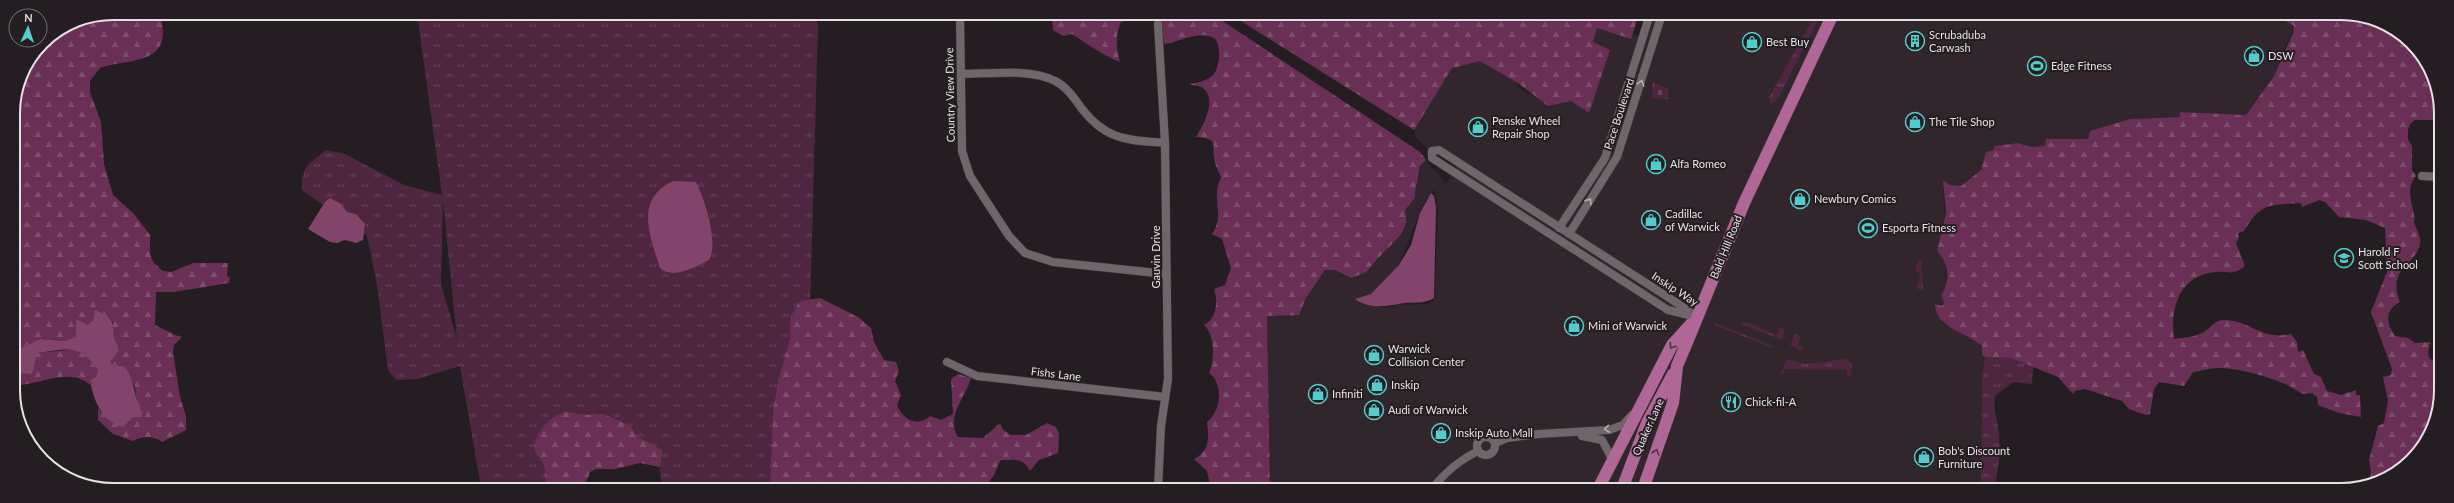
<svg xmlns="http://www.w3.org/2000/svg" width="2454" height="503" viewBox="0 0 2454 503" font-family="Lato,sans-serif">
  <defs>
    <pattern id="grass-tufts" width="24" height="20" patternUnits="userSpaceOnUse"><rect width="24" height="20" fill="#4e263f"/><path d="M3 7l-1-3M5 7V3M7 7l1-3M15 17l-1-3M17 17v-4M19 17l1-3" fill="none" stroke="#67455b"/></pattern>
    <pattern id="forest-firs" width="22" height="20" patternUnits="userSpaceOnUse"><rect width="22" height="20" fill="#6a2f54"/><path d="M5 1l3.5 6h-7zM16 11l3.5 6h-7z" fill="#7f4d6c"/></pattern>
    <pattern id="cemetery-stones" width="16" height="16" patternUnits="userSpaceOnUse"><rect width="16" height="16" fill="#4e263f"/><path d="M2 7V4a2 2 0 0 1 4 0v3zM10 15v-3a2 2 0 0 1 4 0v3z" fill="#67455b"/></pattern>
  </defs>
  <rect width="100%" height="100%" fill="#241e22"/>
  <path fill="#31262c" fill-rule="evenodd" d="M1650,14l625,1 19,11 -20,50 -28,39 -66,-3v5l-50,2 -39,12 -3,8h-42l-1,7 -15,1 -12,-4 -23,3 -2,4 -7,2 -5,18 -20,16 -11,-1 -7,-5 4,106 -6,9 3,7 -2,4v17l31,14 9,9v9l3,2 -3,21 -1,112 -711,-1 -3,-173 32,-1 7,-17 19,-28h10l16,8 16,-6 6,-11 19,-16 13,-35 10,-12 -1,-12 6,-11 -1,-8 7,-7 20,23 11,-18 -18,-12 -10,-2 -14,-15 -1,-8 44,-71 35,2 22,19 4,11 27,13 44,-55 -4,-26 56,16zM1435,189l3,19 -3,91 -7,5 -31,1 -8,3 -28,-5 25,-21 13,-18 23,-57z"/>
  <path fill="url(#grass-tufts)" fill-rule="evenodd" d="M417,13l397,1 4,10 -13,465h-143l-4,-37 -78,1 -27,35h-72l-21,-122 -43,13 -21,1 -8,-10 -11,-85 -10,-49 -3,-3 1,-9 -9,-10 -9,-2 -6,-8 -18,1 -21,-15c-1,-25 8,-26 24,-40l19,4 59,31 38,10zM443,200v1l14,138 -16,-55z
    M1816,14h5l-42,83 -8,7 -2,-7z
    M1921,260l2,29 -2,1 -5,-2 5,-15 -6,-2 3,-10z
    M1743,321l34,14 3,-8 5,2 -2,9 -3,1 -38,-14z
    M1715,323l58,23v2l-59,-23z
    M1795,334l6,1 -3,10 6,2 -2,4 -12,-6z
    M1985,357l26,1 22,9 -1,17 -19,-2 -18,14c-2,16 1,17 3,31 3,18 1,35 -2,54 10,4 17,2 25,9h-40l1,-112z
    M1787,359l19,5 40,-5 6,4 -1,12 -4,2v-7l-62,-1 -3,7 -1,-3z"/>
  <path fill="url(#forest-firs)" d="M113,13h48c1,8 3,20 1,28 -8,24 -42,19 -62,27l-10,13v11l11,30 3,42 9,31 21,19 16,21v19l4,9 9,8 8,1 22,-9h35l-1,13 3,2 -1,5 -55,9h-18l-1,33 20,10 7,2 -8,8 -1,7 7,45 6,19v14l-24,12c-10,-7 -18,-6 -29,-1l-20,-7 -15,-14v-12l3,4 36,-8 -2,-17 -11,-21 -10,-1 -4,-3 8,-12 -5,-11v-17l-18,-11 -2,9 -5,5 -12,-5v17l-13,4 -23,-2 -19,9h-6l-2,-242 8,-32 21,-32 33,-22z
    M1052,14h79l-1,6 -9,2c-6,13 -5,26 -1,40 -18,-7 -31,-17 -48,-28l-9,2 -10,-6z
    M1161,14h51l208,138 6,8 -7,7c1,12 -5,18 -4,31l-10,12c0,4 2,9 1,13 -4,17 -30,33 -39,49l-16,6 -16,-8h-10l-19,28 -7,17 -32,1 3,173h-59l-4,-18 -13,-12c16,-9 15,-20 13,-37 14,-10 17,-39 2,-49 6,-12 6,-39 -5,-48 13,-6 14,-24 10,-36l11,-4 6,-17 -9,-29 -10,-5c14,-21 -2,-33 9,-57 -2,-4 -5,-10 -6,-15 -5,-17 7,-23 -19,-25 7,-11 21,-37 8,-48 -4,-4 -10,-3 -15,-5 9,-1 16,-3 23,-8 8,-6 11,-35 0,-39 -16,-6 -32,5 -48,7z
    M1230,14h409l-8,25 -34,-11 -4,14 17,8 -21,63 -18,-12 -23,5 -30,-23 -38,-22 -28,7 -38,62z
    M2275,15h86l51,27 27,51v31l-7,-4h-17l-5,4 -2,6v9l4,7v24l4,6c-10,11 -5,25 -2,38 1,3 0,6 0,9 2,5 5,10 6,15 3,26 -35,26 -20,64 -16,9 -14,20 -5,34l13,2 7,5 15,-1 -2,12 2,5 9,4c0,15 3,32 0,46 -6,35 -36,68 -70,76l2,-13 -2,-12 9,-34 6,-3 4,-22 -5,-24 8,-2 1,-6 -21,-57 16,-40 -2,-44 -19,-8 -27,-3 -14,-15 -6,-2 -17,7 -1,-4c-31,2 -40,-1 -57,28l-6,2 1,5 -3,5 9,23c-13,10 -16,5 -29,6 -37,3 -46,36 -42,67 8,-1 20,-2 28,-6 7,-3 12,-12 20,-13 29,-1 37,21 69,14l6,8 1,10 5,-2 11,24 7,3 6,14 14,4 15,-5v5h4l1,22 -22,-4 -21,-8 -1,-8 -5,-4 -10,1c-16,-14 -62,-26 -84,-26 -8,0 -17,3 -25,4l-9,14 -25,-4 -5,7 -4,25 -4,1 -17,-6 -7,-8 -37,-12 -10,2 -2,3 -15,-17 -47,-19 -26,-1 -3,-2v-9c-15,-14 -47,-18 -47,-42l7,2 2,-3 -3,-8c10,-14 8,-31 -4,-44l9,-38 -3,-33 7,5 11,1 20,-16 5,-18 7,-2 2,-4 23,-3 12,4 15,-1 1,-7h42l2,-8 40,-12 50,-2v-5l66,3 28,-39 19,-43 1,-7z
    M820,298l38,19 13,11 3,14 10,18 12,2 3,9 -4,10 6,14 -4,10c5,14 21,23 33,11l11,4 12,-6 -2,-35 7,-5 13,4c-5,19 -26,38 -13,59l25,1 17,-15 3,7 8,5h15l21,-12 9,4 3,6 -1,20 -19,7 -9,11c-7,-14 -16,-11 -29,-11 -4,5 -4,10 -7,15 -4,6 -6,6 -7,14h-217l3,-76 5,-32 12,-42v-21l10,-17z
    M76,349l13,8 9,13 -2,7 -6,3v5c-21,-19 -52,1 -75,0v-8l7,-4 15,-20z
    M566,412l23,3 14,-1 17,7 10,5 7,10 25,14 -2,17 -20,-4 -25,6h-19l-6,3 -4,10v6h-40c-1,-6 0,-19 -3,-25 -2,-5 -7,-7 -8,-13 -3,-16 17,-36 31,-38z"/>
  <path fill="url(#cemetery-stones)" d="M1653,82l16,7 -1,10 -16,-1z"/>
  <path fill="#82446a" d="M673,181l23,1c9,18 23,61 13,78 -13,7 -37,20 -49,8 -10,-31 -26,-69 13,-87z
    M1431,193l3,3 2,11 -2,91c-11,6 -18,4 -30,5 -18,3 -33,7 -49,-4l16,-5 28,-29 12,-20 9,-32z
    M330,198l11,6 6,8 9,2 9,10 -2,16 -7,3 -11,-3 -8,3 -7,-1 -22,-13 17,-27z
    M95,310c29,12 11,18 24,40l-9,12 4,3 10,1c12,14 9,33 19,47l-2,4h-8l-10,10c-22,-5 -30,-29 -33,-47l6,-3 2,-7c-20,-28 -31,-20 -61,-17l-5,21 -10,-1 -7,4v-29h6l19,-9 23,2 13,-4v-18l12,6 5,-5z"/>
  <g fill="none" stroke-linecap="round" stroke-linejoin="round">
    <defs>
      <path id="street" d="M960,14l2,137 8,25 39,60 16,17 28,9 113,12
        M961,74c28,0 69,-6 94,7 11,5 20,18 27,28 25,32 46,31 83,34
        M1439,150l235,151 23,16 -29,-7 -236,-152v-7z
        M2422,176l17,1
        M1559,228l46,-70 45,-144
        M1569,234l48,-77 45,-143
        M947,362l30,14 188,21
        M1582,436l20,4 10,19
        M1477 446a9 9 0 1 1 18 0a9 9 0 1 1-18 0Z
        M1495,443l12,-5 31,-4 71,-4 14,-5 9,-10
        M1158,489l3,-63 7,-47 -3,-236 -7,-119
        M1432,489c13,-17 26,-28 46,-38"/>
      <path id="primary" d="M1598,489l74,-144 19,-21
        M1622,489l25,-66 26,-49
        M1643,489l30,-86 4,-37 11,-26 56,-137 89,-189"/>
    </defs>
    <use href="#street" stroke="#3d383b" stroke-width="9"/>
    <use href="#primary" stroke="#3d383b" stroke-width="13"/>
    <use href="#street" stroke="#6e666a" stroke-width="8"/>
    <use href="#primary" stroke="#b16795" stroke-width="12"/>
  </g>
  <defs><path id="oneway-chevron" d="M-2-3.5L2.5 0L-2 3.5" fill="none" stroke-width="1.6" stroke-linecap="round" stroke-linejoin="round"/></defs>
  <g stroke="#b5b0b3">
    <use href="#oneway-chevron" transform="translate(1641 83) rotate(-73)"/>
    <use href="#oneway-chevron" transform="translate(1589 201) rotate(-58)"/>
    <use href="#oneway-chevron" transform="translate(1607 429) rotate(171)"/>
  </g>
  <g stroke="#4e3444">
    <use href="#oneway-chevron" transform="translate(1672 346) rotate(124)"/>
    <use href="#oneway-chevron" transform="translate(1656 452) rotate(-71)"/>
  </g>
  <defs>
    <symbol id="building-ring" viewBox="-11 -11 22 22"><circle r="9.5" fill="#241e22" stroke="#53cdcb" stroke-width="1.5"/><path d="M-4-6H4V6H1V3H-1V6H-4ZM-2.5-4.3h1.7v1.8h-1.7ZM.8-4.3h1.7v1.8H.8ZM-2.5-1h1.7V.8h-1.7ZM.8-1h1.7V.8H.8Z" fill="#53cdcb"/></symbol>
    <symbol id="shop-ring" viewBox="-11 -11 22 22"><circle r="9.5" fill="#241e22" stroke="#53cdcb" stroke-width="1.5"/><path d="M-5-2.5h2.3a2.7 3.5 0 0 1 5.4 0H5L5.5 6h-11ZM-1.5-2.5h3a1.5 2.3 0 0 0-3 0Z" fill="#53cdcb"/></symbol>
    <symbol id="stadium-ring" viewBox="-11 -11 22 22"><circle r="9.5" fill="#241e22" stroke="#53cdcb" stroke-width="1.5"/><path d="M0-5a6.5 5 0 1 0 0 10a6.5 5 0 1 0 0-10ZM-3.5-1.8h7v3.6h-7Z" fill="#53cdcb"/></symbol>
    <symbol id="school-ring" viewBox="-11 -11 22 22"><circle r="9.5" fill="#241e22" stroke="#53cdcb" stroke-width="1.5"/><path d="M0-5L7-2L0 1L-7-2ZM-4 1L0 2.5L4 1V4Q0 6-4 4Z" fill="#53cdcb"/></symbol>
    <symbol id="restaurant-ring" viewBox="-11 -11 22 22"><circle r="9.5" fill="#241e22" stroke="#53cdcb" stroke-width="1.5"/><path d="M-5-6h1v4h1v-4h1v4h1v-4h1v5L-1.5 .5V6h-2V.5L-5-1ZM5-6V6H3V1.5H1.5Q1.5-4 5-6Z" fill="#53cdcb"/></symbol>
  </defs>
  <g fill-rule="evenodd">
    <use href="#building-ring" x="1904" y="30" width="22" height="22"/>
    <use href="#shop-ring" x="1741" y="31" width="22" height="22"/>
    <use href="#shop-ring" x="2243" y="45" width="22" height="22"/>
    <use href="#stadium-ring" x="2026" y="55" width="22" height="22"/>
    <use href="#shop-ring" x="1904" y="111" width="22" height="22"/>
    <use href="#shop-ring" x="1467" y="116" width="22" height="22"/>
    <use href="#shop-ring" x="1645" y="153" width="22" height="22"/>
    <use href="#shop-ring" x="1789" y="188" width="22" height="22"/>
    <use href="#shop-ring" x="1640" y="209" width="22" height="22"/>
    <use href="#stadium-ring" x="1857" y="217" width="22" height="22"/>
    <use href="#school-ring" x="2333" y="247" width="22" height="22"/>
    <use href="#shop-ring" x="1563" y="315" width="22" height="22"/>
    <use href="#shop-ring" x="1363" y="344" width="22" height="22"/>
    <use href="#shop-ring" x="1366" y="374" width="22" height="22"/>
    <use href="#shop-ring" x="1307" y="383" width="22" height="22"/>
    <use href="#restaurant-ring" x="1720" y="391" width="22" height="22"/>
    <use href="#shop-ring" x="1363" y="399" width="22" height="22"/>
    <use href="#shop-ring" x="1430" y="422" width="22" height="22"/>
    <use href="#shop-ring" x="1913" y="446" width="22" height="22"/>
  </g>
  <g text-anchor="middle" stroke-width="4" stroke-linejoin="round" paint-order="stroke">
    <g font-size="11" fill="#e5e1e3" stroke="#241e22" text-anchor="start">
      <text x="1929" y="39">Scrubaduba<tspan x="1929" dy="13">Carwash</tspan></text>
      <text x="1766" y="46">Best Buy</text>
      <text x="2268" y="60">DSW</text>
      <text x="2051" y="70">Edge Fitness</text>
      <text x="1492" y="125">Penske Wheel<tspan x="1492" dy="13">Repair Shop</tspan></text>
      <text x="1929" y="126">The Tile Shop</text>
      <text x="1670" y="168">Alfa Romeo</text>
      <text x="1814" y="203">Newbury Comics</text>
      <text x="1665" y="218">Cadillac<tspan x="1665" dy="13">of Warwick</tspan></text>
      <text x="1882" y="232">Esporta Fitness</text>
      <text x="2358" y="256">Harold F<tspan x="2358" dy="13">Scott School</tspan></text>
      <text x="1588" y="330">Mini of Warwick</text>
      <text x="1388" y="353">Warwick<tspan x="1388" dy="13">Collision Center</tspan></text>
      <text x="1391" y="389">Inskip</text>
      <text x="1332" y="398">Infiniti</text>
      <text x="1745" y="406">Chick-fil-A</text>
      <text x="1388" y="414">Audi of Warwick</text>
      <text x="1455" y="437">Inskip Auto Mall</text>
      <text x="1938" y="455">Bob's Discount<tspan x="1938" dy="13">Furniture</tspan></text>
    </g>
    <g font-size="11" fill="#e5e1e3" stroke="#241e22">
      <text transform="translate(950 95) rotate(-91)" y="4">Country View Drive</text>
      <text transform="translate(1619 114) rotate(-72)" y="4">Pace Boulevard</text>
      <text transform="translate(1726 247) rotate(-68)" y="4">Bald Hill Road</text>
      <text transform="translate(1156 257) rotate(-90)" y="4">Gauvin Drive</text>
      <text transform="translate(1675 289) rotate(33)" y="4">Inskip Way</text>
      <text transform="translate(1056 374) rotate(7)" y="4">Fishs Lane</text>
      <text transform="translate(1648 427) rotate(-66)" y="4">Quaker Lane</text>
    </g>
  </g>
  <path d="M0 0H2454V503H0ZM113 20H2341A93 93 0 0 1 2434 113V390A93 93 0 0 1 2341 483H113A93 93 0 0 1 20 390V113A93 93 0 0 1 113 20Z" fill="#241e22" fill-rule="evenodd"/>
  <path fill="none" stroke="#e5e1e3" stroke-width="2" d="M113 20H2341A93 93 0 0 1 2434 113V390A93 93 0 0 1 2341 483H113A93 93 0 0 1 20 390V113A93 93 0 0 1 113 20Z"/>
  <g transform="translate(28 28) rotate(3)"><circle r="19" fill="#241e22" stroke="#716c6f"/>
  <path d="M0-3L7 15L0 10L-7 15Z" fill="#53cdcb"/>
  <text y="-6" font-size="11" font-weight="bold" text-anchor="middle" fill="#e5e1e3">N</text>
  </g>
</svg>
